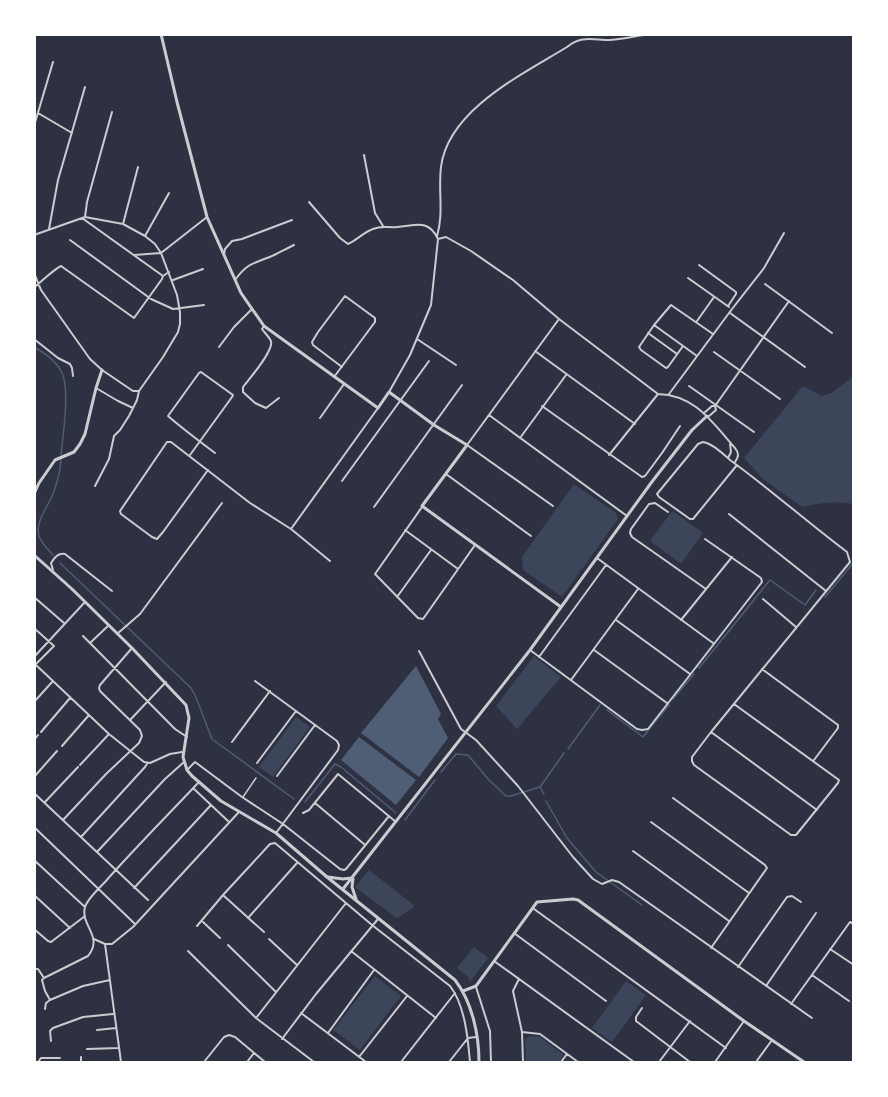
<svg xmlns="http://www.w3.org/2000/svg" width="888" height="1097" viewBox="0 0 888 1097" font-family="'DejaVu Sans',sans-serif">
  <rect width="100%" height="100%" fill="#2d3142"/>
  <path fill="#3c4559" d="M853,377v127c-19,-3 -32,-1 -51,3l-39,-28 -19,-21 59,-72 19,10 9,-3z
    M574,484l42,29 2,6 -56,78 -39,-27 -1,-13z
    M673,511l30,22 -22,31 -31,-23 19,-26z
    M534,656l27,21 -44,52 -21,-23z
    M296,717l14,10 -37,50 -14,-10z
    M369,870l46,36 -17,12 -3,-1 -40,-30z
    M474,947l14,11 -18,24 -2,-5 -11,-9z
    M375,976l26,20 -41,54 -27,-20z
    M626,981l20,14 -34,47 -20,-14z
    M529,1036l11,1 24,18 -5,7h-33l-1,-23z"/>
  <path fill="#4f5d75" d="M416,666l25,48 -3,5 10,19 -29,39 -58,-44z
    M359,737l57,43 -20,25 -55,-45z"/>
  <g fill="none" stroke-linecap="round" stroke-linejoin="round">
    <path stroke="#4f5d75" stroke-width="1.5" d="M34,347c11,6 23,15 28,26 8,17 1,62 -1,82
      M53,555c-5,-6 -12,-12 -14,-19 -4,-14 8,-28 13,-40 5,-12 8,-24 9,-36
      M60,563l131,125 4,7 17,44 82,60
      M825,597l29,-35
      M699,668l71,-88 35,25 11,-15
      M673,699l21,-25
      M607,710l36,27 26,-32
      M568,749l32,-44
      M441,772l15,-18 12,1 21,25 17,16h5l29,-9 24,-34
      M540,787l4,7
      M546,801l21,37 29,34 46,33
      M305,802l30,-38 6,3 55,46
      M405,820l30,-40"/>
    <path stroke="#caccd0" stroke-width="1.5" d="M243,797l13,-19"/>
    <path stroke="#caccd0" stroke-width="2" d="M38,113l34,20
      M34,126l19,-64
      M364,155l11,58 8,13
      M309,202l31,36 8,6c9,-4 16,-12 25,-15 9,-4 15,-1 24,-2 18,-1 31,-9 41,12l-7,66 -21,50 -21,37
      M85,217l2,-15 25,-90
      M82,218l81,58 6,-4
      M123,224l15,-57
      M49,229l9,-49 27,-93
      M34,235l51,-18 38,7 22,12 10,8 6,9 16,42 3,17v12l-2,8 -15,25 -24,34 -2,9 -8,16 -9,14 -6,6 -5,23 -14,27
      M145,236l24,-43
      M437,236c7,-23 1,-45 4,-69 7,-57 82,-93 126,-120 14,-12 26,-7 43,-7 13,-1 26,-4 39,-6
      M438,239l8,-2 25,14 42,29 46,39 99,75
      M70,240l81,59 22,10 31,-4
      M161,253l46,-36
      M134,255l27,-2
      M224,255l1,-6 7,-8 10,-2 50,-19
      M699,265l37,27v2l-8,12
      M34,273l7,17 49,69 12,11 31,21h6
      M688,278l41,29
      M173,280l30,-11
      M235,280c11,-15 16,-16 32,-22 9,-3 18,-9 27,-13
      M765,284l67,49
      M34,288c5,-5 21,-19 27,-22l73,52 28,-39 1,-3
      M730,313l75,54
      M697,321l17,-24
      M654,325l43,31
      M264,326l-2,3c3,4 7,8 9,12 3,10 -22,38 -28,46v5l12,11 11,5 13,-10
      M648,333l29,21
      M34,339l24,19 12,6 2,4 1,8
      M417,339l39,26
      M683,346l-15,21 -2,1 -25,-18 -2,-3 15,-22 17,-20 42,29
      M219,347l15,-20 18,-18
      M535,351l100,73
      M714,352l66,47
      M334,377l41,-55v-4l-30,-22 -27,36 -6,10 1,3 29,22
      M689,386l65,46
      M96,388l22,13 15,7
      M658,394c37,1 54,28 77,54 4,5 4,8 0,14
      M669,394l63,-85 32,-41 20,-35
      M542,406l100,71 3,-1 17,-23 18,-27
      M704,413l8,-7h3
      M489,415l138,101
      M708,417l8,-7 -1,-4 74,-105
      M320,418l24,-34
      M520,438l46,-63
      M190,455l42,-58 1,-2 -32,-23 -2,1 -31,43c15,13 31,25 47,37
      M609,455l49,-61
      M728,458l3,-6 -1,-8
      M208,470l-45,62 -6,7 -5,-2 -31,-23 -1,-3 47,-69h4l79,61 41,26 39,32
      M446,474l85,62
      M342,481l87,-120
      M553,506l-86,-61 92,-126
      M374,507l88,-122
      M422,507l-47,67 43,44 5,1 52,-74
      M668,512l-13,-9 -6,1 -18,25 -1,4 2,4 74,52
      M729,514l97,77
      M291,529l87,-121
      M405,530l53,39
      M597,558l116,85
      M53,570l-2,-7c4,-6 7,-10 14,-9l47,37
      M34,597l30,26
      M397,597l34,-47
      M763,599l33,28
      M616,620l74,54
      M681,620l51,-63
      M34,628l20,18 -20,20
      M117,634l23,-20 82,-111
      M83,636l92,93 12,8
      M90,643l19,-18
      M530,650l107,79 5,1 6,-1 114,-147 -1,-4 -56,-39
      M594,650l73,53
      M419,651l42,78 15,11 42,46 55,71 20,22 9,5 10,-4 7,2 193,136
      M34,657l51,-55
      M539,657l67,-92
      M36,665l73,69 35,28 6,1 20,-9 12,-2
      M762,669l76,56v3l-24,32
      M571,680l67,-91
      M255,681l82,60 2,4 -1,5 -62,83
      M34,702l19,-21
      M734,704l105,76 -1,3 -42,52h-5l-97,-70 -2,-4v-4l19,-25 139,-170 -3,-10c-40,-30 -77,-63 -117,-92 -8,-7 -17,-16 -27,-18l-5,2 -41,50 2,3 31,22h3l44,-54
      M131,719l35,-37
      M41,732l29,-34
      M711,732l106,78
      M34,740l4,-5
      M232,742l38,-51
      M62,746l27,-31
      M257,763l39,-52
      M80,765l29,-31
      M187,770l8,-8 47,35 41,27 57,45 4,1 2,-1 43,-53
      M277,776l38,-51
      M34,777l23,-26
      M193,788l35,33
      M34,793l114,107
      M673,798l92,67 2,3 -56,80
      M45,802l33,-35
      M315,803l49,41
      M303,813l6,-3 29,-36 58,48
      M63,820l43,-46 33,-31 3,-7 -2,-6 -40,-39 -1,-3 1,-3 32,-37
      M651,822l98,71
      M34,827l101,97
      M81,837l64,-70 2,-3
      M633,851l96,70
      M97,852l68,-73 19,-17
      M34,860l51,47
      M134,888l77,-83
      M34,895l36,33
      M224,896l40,36
      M534,909l192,139
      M248,918l49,-55
      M203,922l17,16
      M197,926l26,-31 47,-51 5,-1 97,82 78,61c15,19 18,53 20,76
      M34,929l14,12 3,1 34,-26
      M514,933l92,68
      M94,939l11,5
      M269,939l28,26
      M105,944h7l21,-17 105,-114
      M105,944l16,118
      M228,945l48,47
      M830,949l24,16
      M188,951l68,67 58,44
      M351,951l85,67
      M494,961l140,101
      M738,967l49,-70 5,-1 9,6
      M34,969h4l6,9
      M812,975l37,26
      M519,979l-6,12 9,41 1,30
      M766,986l50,-73
      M476,987l14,44 1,31
      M50,1000l-5,-9 -3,-11 2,-2 44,-22c16,-20 -8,-30 -3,-49 2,-7 15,-20 20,-25 30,-34 62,-66 93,-99
      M791,1004l59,-82 4,2
      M642,1008l-6,9v4l54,41
      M45,1009l1,-6 4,-3 33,-14 27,-6
      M301,1013l65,49
      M256,1018l90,-115
      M97,1030l19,-2
      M522,1032l18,2 38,28
      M328,1033l46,-63
      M282,1039l34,-45 62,-75
      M51,1041l-1,-10 3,-3 30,-11 30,-3
      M87,1049l31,-1
      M359,1057l48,-61
      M38,1062l3,-4h19
      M81,1062v-5
      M204,1062l20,-25 5,-2 6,2 30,25
      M247,1062l7,-9
      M401,1062l54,-69
      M449,1062l19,-24 8,-1
      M561,1062l6,-8
      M659,1062l31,-41
      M715,1062l29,-41
      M756,1062l16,-22"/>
    <path stroke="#caccd0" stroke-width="3" d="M161,34l16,68 30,115 34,76 23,33 114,82 11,-16 45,33 33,20 -45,61 139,101
      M34,494l5,-11 16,-23 19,-8 6,-8 5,-10 11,-46 6,-18
      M34,555l38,34 60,59 54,57 3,13 -6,39 4,13 5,6 29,25 55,32 51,44 128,103c17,22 24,54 24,82
      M328,877l15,2 8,-1
      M353,879l-1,8 4,12
      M343,889l187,-239 121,-167 41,-53 15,-14
      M463,991l13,-5 61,-84 36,-3 5,1 166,121 60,41"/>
  </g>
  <rect width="888" height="1097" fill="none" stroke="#ffffff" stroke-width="72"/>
</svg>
